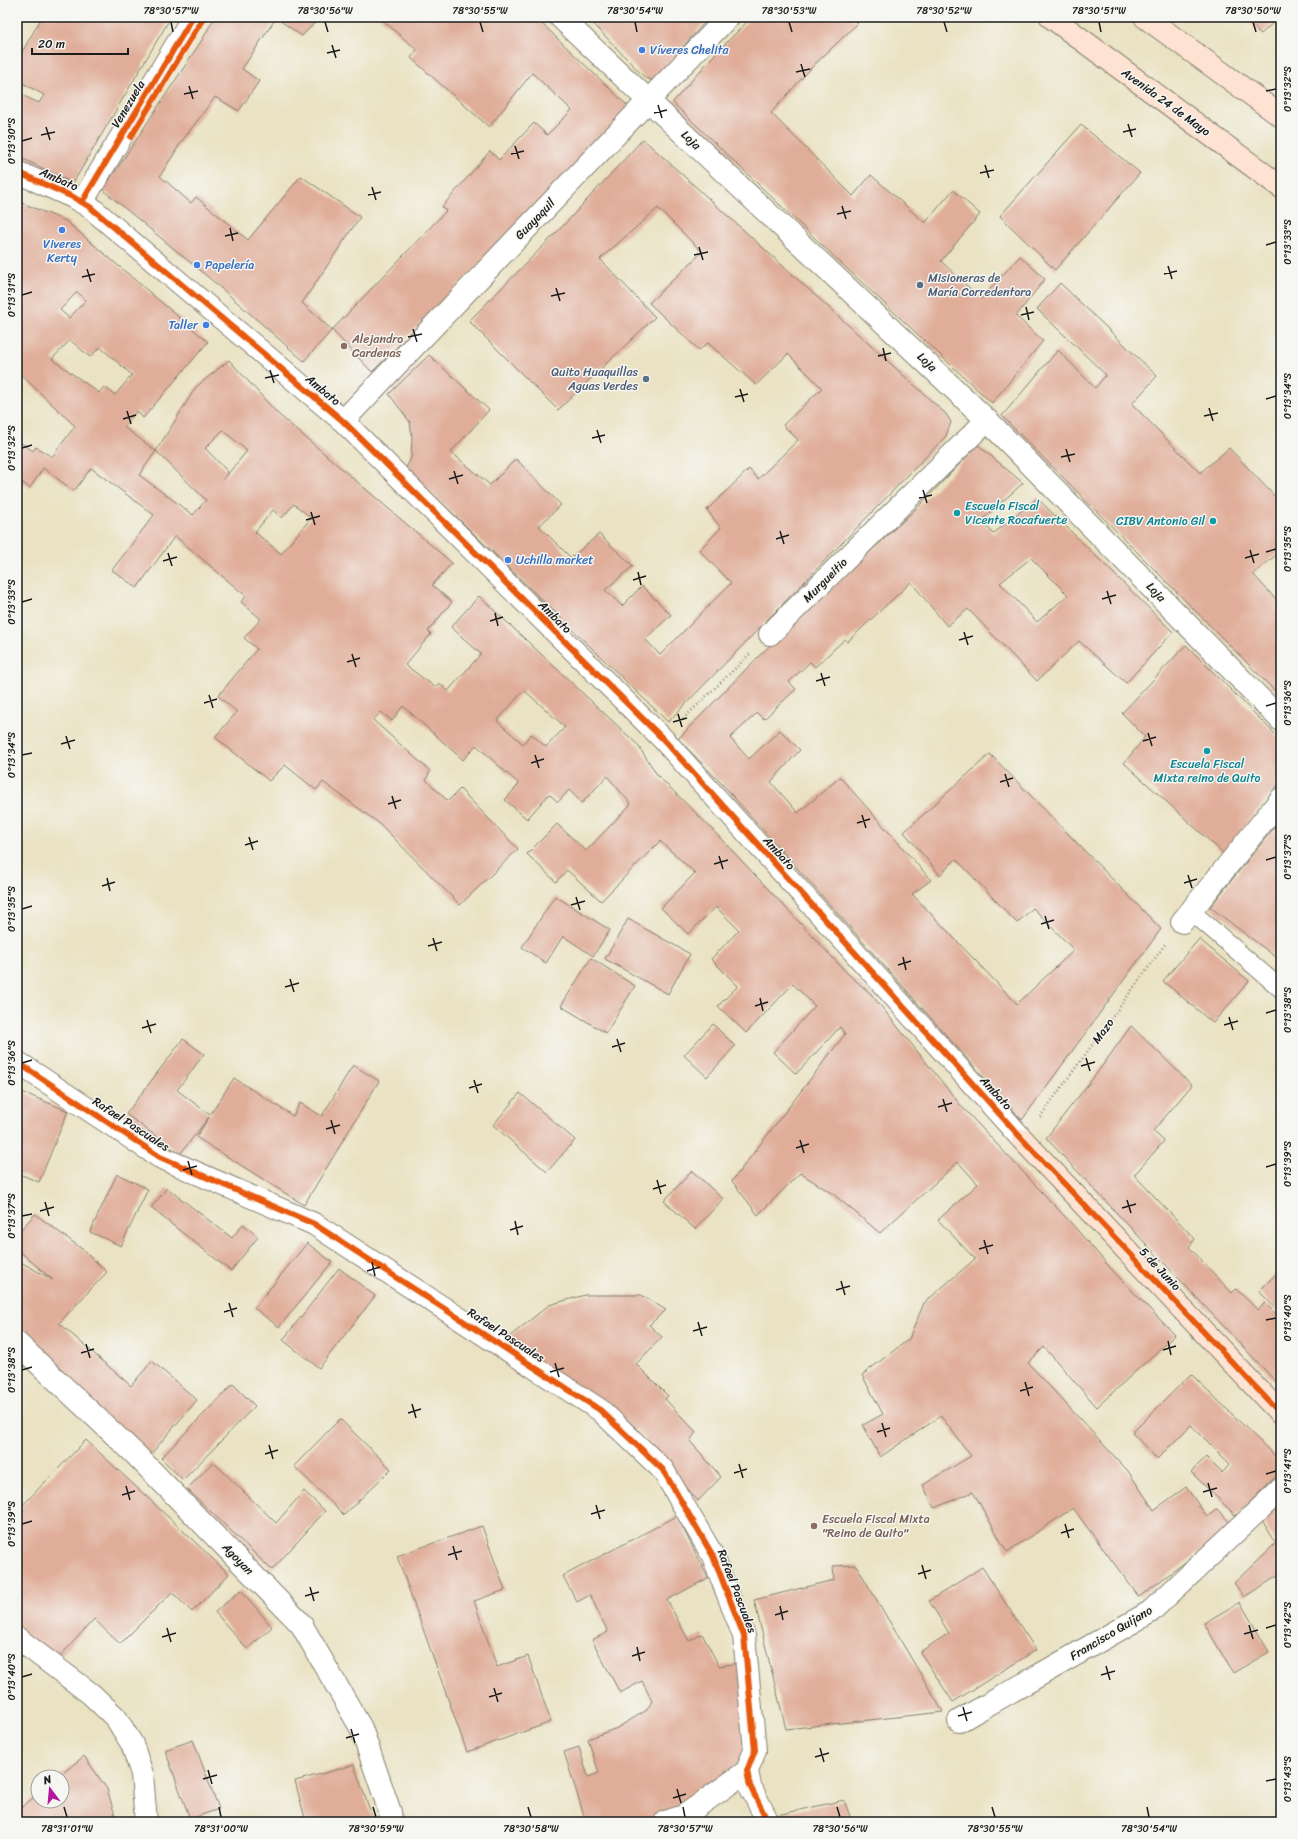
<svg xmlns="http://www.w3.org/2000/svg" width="1298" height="1839" viewBox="0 0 1298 1839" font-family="Sriracha,sans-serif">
  <rect width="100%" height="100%" fill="#f6f6f2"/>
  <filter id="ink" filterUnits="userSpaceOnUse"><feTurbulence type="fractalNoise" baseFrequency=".025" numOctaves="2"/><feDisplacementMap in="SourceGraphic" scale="8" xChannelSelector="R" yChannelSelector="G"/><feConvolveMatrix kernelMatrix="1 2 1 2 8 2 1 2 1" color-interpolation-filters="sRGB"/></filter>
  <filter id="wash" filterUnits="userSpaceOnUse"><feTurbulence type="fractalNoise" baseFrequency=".012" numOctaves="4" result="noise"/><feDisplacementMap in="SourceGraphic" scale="16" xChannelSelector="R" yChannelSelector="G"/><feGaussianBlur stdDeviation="0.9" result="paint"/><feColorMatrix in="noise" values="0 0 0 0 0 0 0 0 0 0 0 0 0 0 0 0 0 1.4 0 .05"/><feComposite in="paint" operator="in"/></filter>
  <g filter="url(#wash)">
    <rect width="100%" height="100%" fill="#eae2c2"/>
    <g id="blocks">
      <path fill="#e0ad99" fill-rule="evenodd" d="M42,17h129l-98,166 -56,-27v-63l22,10 5,-8 -27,-15v-19z
        M215,17h105l-18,19 -26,-18 -34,51 17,12 -20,30 -24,-14 -33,44 -22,35 31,27 5,-6 52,43 53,-64 59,41 -58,86 30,27 -28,31 -90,-79 -111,-92 99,-150z
        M379,17h156l97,93 -260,262 -40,-42 114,-119 -4,-4 48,-56 9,9 35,-37 13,12 25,-25 -40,-37 -43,54 -78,-69 6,-8z
        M587,17h122l-52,60 -6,3 -6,-2z
        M752,17h99l7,6 -46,44 -41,46 82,83 18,-21 54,48 28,-33 27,24 -39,47 40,38 39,-43 25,23 -29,37 27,25 -51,62 -148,-137 -170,-162 -1,-2 42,-48z
        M1245,17h34l-18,17z
        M1081,125l59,48 -85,97 -55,-54z
        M643,139l303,275 5,8 -5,14 -278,286 -262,-254 5,-10 1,-21 -2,-15 -21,-28 40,-39 60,55 -38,42 39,33 26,-26 45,46 -22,21 32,32 28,-24 34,32 -28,24 17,16 20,-20 29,29 -26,24 15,16 28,-28 43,-44 -32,-33 22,-22 -14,-18 42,-41 9,10 40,-39 -15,-15 39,-37 -34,-34 -32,31 -48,-42 -9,7 -50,-47 53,-51 -44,-44 -58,51 55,58 -97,93 -89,-89 93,-94z
        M17,201l49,20 142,121 -65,76 -6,-7 -13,16 32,24 40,-64 33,-27 49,54 174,149 -20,22 20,17 -24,29 3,3 -26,31 30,22 4,-4 9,8 33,-37 -30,-27 28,-31 158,148 21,32 50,49 139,148 24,21 92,114 108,115 44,50 60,62 -78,72 -53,-60 -16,16 100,108 26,39 32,-23 21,30 10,-8 16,17 -94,71 -66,-89 -66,44 -34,-60 -39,16 -11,-23 48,-29 -30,-40 -61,41 -17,-32 20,-11 -21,-39 47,-36 15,-36 51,-44 -37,-39 40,-36 -20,-22 -78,71 -47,-39 -33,-21 -42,42 -26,-34 113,-147 -5,-7 -44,47 -23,-22 42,-46 -22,-22 -47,49 -28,-27 20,-20 -27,-27 28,-29 -23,-23 -28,27 -27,-26 34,-35 -35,-32 -59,60 -34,-31 -11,12 -29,-28 30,-30 29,27 45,-47 -24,-28 -25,27 -13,-13 -11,12 -9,-8 -22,25 -22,-19 14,-16 -43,-39 -13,15 -60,-54 -11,15 -11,-9 -8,8 57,51 -4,9 22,21 12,-12 58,60 -58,56 -80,-81 -57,-42 -7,8 -31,-25 -16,16 -54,-44 22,-25 -19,-16 39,-47 -13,-11 17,-19 -20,-17 5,-6 -71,-60 -38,52 -25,-18 42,-55 -63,-47 -17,23 -31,-23 -13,20 -13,-9v-39l16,11 3,-4 16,10 23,-31 -58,-55v-127l4,-6 -4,-2zM77,292l9,8 -17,18 -9,-8zM70,340l20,17 10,-10 32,28 -17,20 -11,-8 -5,6 -47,-34zM223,430l24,21 -25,30 6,-9 -23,-24zM156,451l50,49 -13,15 -54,-40zM294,504l17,14 -30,36 -26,-22 18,-22 9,8zM524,690l41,37 -19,20 -15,-13 -8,10 -26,-23z
        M1060,283l97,93 -25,28 68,69 29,-25 52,55v48l-28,23 28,31v92l-279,-281 56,-66 37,38 11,-13 -69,-66z
        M17,384l5,4 -5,7z
        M978,445l45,38 -41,37 11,14 44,-36 136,134 -47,51 -47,-42 -42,40 -69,-72 -21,17 -36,-44 -64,60 -2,-3 -30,28 -5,-5 -21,20 7,7 -32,30 -7,-6 -27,25 19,21 31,-29 20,20 -29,32 27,31 42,-36 91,103 -19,14 105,110 57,-54 -41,-42 -16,15 -61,-64 -16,16 -36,-43 86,-78 171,175 -139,191 -299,-335 -45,-46 82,-84 159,-149zM1031,558l37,37 -31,27 -37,-39z
        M1186,645l95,95v41l-58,72 -99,-90 21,-26 -23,-24z
        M1281,819v142l-71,-54z
        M555,896l55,34 -17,26 -30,-20 -17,27 -24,-16z
        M628,919l62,35 -22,40 -63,-35z
        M1199,939l50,42 -36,42 -50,-42z
        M591,958l44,28 -29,47 -45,-27z
        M713,1024l22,22 -28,31 -23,-22z
        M1131,1026l61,59 -39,46 11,10 -30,34 61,64 -6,8 43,46 4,-4 22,21 7,-7 16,16v68l-235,-249 51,-65z
        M183,1039l21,15 -27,36 33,25 24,-37 59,38 7,-13 22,13 31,-51 26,16 -75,124 -108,-68 13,-20 -29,37 -54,-40z
        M17,1090l51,21 -29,71 -22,-9z
        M520,1093l55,47 -28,32 -54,-47z
        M692,1171l31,28 -28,30 -31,-28z
        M117,1174l31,15 -27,57 -31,-14z
        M167,1188l65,50 11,-14 15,13 -27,34 -80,-63z
        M35,1214l47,35 25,23 -48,51 72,63 21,-25 45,39 -47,55 -133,-113v-82l36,20 -36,-31v-15z
        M307,1243l25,19 -53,65 -25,-19z
        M339,1268l36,28 -56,72 -36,-28z
        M1281,1269v45l-22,-23z
        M585,1295h56l25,15 -17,15 13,12 -26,27 32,32 -3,3 31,33 -6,9 31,36 -23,24 -61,-72 -6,6 -59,-40 -63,-58 40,-32z
        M1191,1374l90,88v9l-45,45 -45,-44 15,-15 16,16 8,-9 -39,-39 -34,34 -25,-26z
        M233,1384l22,22 -72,74 -22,-22z
        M340,1419l51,50 -47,46 -50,-49z
        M86,1440l143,134 -37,38 -20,-20 -52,52 -26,-25 -39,43 -38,-35v-116z
        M213,1462l63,61 28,-32 21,20 -53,59 -85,-81z
        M1281,1500v74l-37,23 -10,-14 42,-40 -16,-26z
        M677,1516l31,62 -41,22 22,41 13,-7 17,32 22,-3 18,87 -74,72h-99l-22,-70 15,-5 9,30 11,-4 -11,-34 29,-11 30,-18 5,-9 -10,-20 -22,12 -28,-53 16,-8 -18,-37 -13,7 -14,-26z
        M482,1526l23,64 -31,11 23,66 31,-11 23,66 -84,30 -70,-196z
        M856,1565l87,147 -157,17 -32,-129 80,-20 -1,-14z
        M982,1567l54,83 -83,52 -33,-50 29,-19 -20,-32z
        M241,1590l31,37 -25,22 -32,-37z
        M1240,1602l29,50 -36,21 -29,-50z
        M193,1740l26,69 -29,10 -25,-69z
        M84,1756l23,33 10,33h-100v-11l21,-17v7h24v-24h-4z
        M354,1765l20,57h-68l-11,-41z
        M844,1800l8,22h-75l-4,-6z
        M908,1817l2,5h-22v-1z"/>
    </g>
  </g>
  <g filter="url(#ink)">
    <use href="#blocks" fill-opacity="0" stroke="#837f6f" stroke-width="1"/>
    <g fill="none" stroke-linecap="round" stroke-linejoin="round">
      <defs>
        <path id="lane" d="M1191,911l90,78"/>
        <path id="street" d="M560,17l427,403 294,300
          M17,172l56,25 17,10 253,214 320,318 360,401
          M82,202l111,-185
          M343,421l385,-404
          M770,634l217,-214
          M1182,922l99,-123
          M17,1062l143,95 154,67 286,186 63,60 50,86 31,80 11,114 -8,21 3,15 18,36
          M17,1343l117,110 167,171 60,104 29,84 1,10
          M17,1638l74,56 25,24 16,26 10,30 4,48
          M959,1721l191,-109 131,-123
          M665,1822l19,-6 63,-45"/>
        <path id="secondary" d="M1051,17l230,170
          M1145,17l136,99
          M1023,1140l258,274"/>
      </defs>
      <use href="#lane" stroke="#837f6f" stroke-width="19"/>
      <use href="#street" stroke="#837f6f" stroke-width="24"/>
      <use href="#secondary" stroke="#837f6f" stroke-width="24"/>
      <path stroke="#837f6f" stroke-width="2.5" stroke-dasharray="1 3" stroke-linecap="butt" d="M683,719l68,-66
        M1040,1117l126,-174"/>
      <use href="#lane" stroke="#fff" stroke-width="17"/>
      <use href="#street" stroke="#fff" stroke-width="22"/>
      <use href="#secondary" stroke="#fee3d2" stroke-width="22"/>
      <defs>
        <path id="cycleway" d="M131,137l73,-120
          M17,172l56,25 17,10 253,214 320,318 360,401 258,274
          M82,202l111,-185
          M17,1062l143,95 154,67 286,186 63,60 50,86 31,80 11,114 -8,21 3,15 18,36"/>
      </defs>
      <use href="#cycleway" stroke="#f6f6f2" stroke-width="8"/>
      <use href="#cycleway" stroke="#e8590c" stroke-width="6"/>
    </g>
  </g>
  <path fill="none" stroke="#1c1c1c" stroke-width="1.5" d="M171,22l2,10M325,22l3,10M480,22l3,10M635,22l2,10M789,22l3,10M944,22l3,10M1099,22l2,10M1253,22l3,10M332,45l4,13M327,53l13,-3M801,64l4,13M796,72l14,-3M189,86l4,13M1266,91l10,-2M184,94l14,-3M658,105l4,13M654,113l13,-3M1128,124l4,13M46,127l4,13M1123,132l13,-3M41,135l14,-3M22,141l10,-3M515,146l4,13M511,154l13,-3M985,165l4,13M980,173l14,-3M372,187l4,13M368,195l13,-3M842,206l4,13M837,214l14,-3M230,228l3,13M225,236l13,-3M1266,245l10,-3M699,247l4,13M694,255l14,-3M1168,266l4,13M87,269l4,13M1164,274l13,-3M82,277l13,-3M556,288l4,13M22,295l10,-3M551,296l14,-3M1026,307l3,13M1021,315l13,-3M413,329l4,13M408,337l14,-3M883,348l3,13M878,356l13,-3M270,370l4,13M265,378l14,-3M740,389l4,13M735,397l13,-3M1266,399l10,-3M1209,408l4,13M127,411l4,13M1204,416l14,-3M123,419l13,-4M597,430l4,13M592,438l13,-3M22,448l10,-3M1066,449l4,13M1061,457l14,-3M454,471l4,13M449,479l14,-4M923,490l4,13M919,498l13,-3M311,512l4,13M306,520l14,-4M780,531l4,13M776,539l13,-4M1250,550l4,13M1266,552l10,-3M168,553l4,13M1245,558l14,-4M163,561l14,-4M638,572l3,13M633,580l13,-4M1107,591l4,13M1102,599l14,-4M22,602l10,-3M495,613l3,13M490,621l13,-4M964,632l4,13M959,640l14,-4M352,654l4,13M347,662l13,-4M821,673l4,13M816,681l14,-4M209,695l4,13M204,703l13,-4M1266,706l10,-3M678,714l4,13M673,722l14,-4M1148,733l4,13M66,736l4,13M1143,741l13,-4M61,744l14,-4M22,755l10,-2M535,755l4,13M531,763l13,-4M1005,774l4,13M1000,782l13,-4M392,796l4,13M388,804l13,-4M862,815l4,13M857,823l13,-4M249,837l4,13M245,845l13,-4M719,856l4,13M1266,860l10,-3M714,864l14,-4M1188,875l4,13M107,878l3,13M1184,883l13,-4M102,886l13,-4M576,897l4,13M571,905l14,-4M22,909l10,-3M1045,916l4,13M1041,924l13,-4M433,938l4,13M428,946l14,-4M903,957l3,13M898,965l13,-4M290,979l4,13M285,987l14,-4M760,998l3,13M755,1006l13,-4M1266,1013l10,-3M1229,1017l4,13M147,1020l4,13M1224,1025l14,-4M142,1028l14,-4M617,1039l4,13M612,1047l13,-4M1086,1058l4,13M22,1063l10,-3M1081,1066l14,-4M474,1080l4,13M469,1088l13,-4M943,1099l4,13M938,1107l14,-4M331,1120l4,14M326,1129l14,-4M800,1140l4,13M796,1148l13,-4M188,1161l4,14M1266,1167l10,-3M183,1170l14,-4M657,1180l4,14M653,1189l13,-4M1127,1200l4,13M45,1202l4,14M1122,1208l14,-4M40,1211l14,-4M22,1216l10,-2M515,1221l3,14M510,1230l13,-4M984,1240l4,14M979,1249l14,-4M372,1262l3,14M367,1271l13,-4M841,1281l4,14M836,1290l14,-4M229,1303l4,14M224,1312l13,-4M1266,1320l10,-2M698,1322l4,14M693,1331l14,-4M1168,1341l3,14M86,1344l4,14M1163,1350l13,-4M81,1353l13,-4M555,1363l4,14M22,1370l10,-3M550,1372l14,-4M1025,1382l4,14M1020,1391l13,-4M412,1404l4,14M408,1413l13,-4M882,1423l4,14M877,1432l13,-4M269,1445l4,14M265,1454l13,-4M739,1464l4,14M734,1473l13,-4M1266,1474l10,-3M1208,1483l4,14M126,1486l4,14M1203,1492l14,-4M122,1495l13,-4M596,1505l4,14M591,1514l14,-4M22,1524l10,-3M1065,1524l4,14M1061,1533l13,-4M453,1546l4,14M448,1555l14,-4M922,1565l4,14M918,1574l13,-4M310,1587l4,14M305,1596l14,-4M780,1606l3,14M775,1615l13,-4M1249,1625l4,14M167,1628l4,14M1266,1628l10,-3M1244,1634l14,-4M162,1637l14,-4M637,1647l3,14M632,1656l13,-4M1106,1666l4,14M1101,1675l14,-4M22,1677l10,-3M494,1688l4,14M489,1697l13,-4M963,1707l4,14M958,1716l14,-4M351,1729l4,14M346,1738l13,-4M820,1748l4,14M815,1757l14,-4M208,1770l4,14M203,1779l14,-4M1266,1781l10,-2M677,1789l4,14M673,1798l13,-4M64,1807l3,10M219,1807l2,10M373,1807l3,10M528,1807l3,10M683,1807l2,10M837,1807l3,10M992,1807l3,10M1147,1807l2,10"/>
  <g fill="#3f7fe0" stroke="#f6f6f2" stroke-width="1.5">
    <circle cx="642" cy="50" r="4"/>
    <circle cx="62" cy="230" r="4"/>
    <circle cx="197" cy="265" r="4"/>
    <circle cx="206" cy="325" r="4"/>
    <circle cx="508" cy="560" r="4"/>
  </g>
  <g fill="#5c6f8a" stroke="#f6f6f2" stroke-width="1.5">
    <circle cx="920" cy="285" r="4"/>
    <circle cx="646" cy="379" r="4"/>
  </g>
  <g fill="#8d6e63" stroke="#f6f6f2" stroke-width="1.5">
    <circle cx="344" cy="346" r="4"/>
    <circle cx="814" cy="1526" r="4"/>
  </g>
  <g fill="#0f9aa8" stroke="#f6f6f2" stroke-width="1.5">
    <circle cx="957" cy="513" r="4"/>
    <circle cx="1213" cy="521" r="4"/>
    <circle cx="1207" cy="751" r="4"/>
  </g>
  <g text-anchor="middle" stroke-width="3" stroke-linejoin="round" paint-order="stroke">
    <g font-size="12" fill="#366cbe" stroke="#f6f6f2" text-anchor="start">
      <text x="650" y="54">Víveres Chelita</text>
      <text x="62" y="248" text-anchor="middle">Viveres<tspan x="62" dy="14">Kerty</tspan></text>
      <text x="205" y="269">Papelería</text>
      <text x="198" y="329" text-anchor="end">Taller</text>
      <text x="516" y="564">Uchilla market</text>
    </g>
    <g font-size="12" fill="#1c1c1c" stroke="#f6f6f2">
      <text transform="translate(1166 102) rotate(36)" y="4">Avenida 24 de Mayo</text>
      <text transform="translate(128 104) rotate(-59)" y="4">Venezuela</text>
      <text transform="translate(691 140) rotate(43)" y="4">Loja</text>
      <text transform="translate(59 179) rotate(24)" y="4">Ambato</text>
      <text transform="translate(535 219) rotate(-46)" y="4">Guayaquil</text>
      <text transform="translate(927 362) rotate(43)" y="4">Loja</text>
      <text transform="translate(323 390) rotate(40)" y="4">Ambato</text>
      <text transform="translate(825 580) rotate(-45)" y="4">Murgueitio</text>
      <text transform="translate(1156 592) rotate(46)" y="4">Loja</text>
      <text transform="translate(555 617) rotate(45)" y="4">Ambato</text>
      <text transform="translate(779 853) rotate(48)" y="4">Ambato</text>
      <text transform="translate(1103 1031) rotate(-54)" y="4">Mazo</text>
      <text transform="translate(996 1093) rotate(48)" y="4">Ambato</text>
      <text transform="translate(131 1124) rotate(33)" y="4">Rafael Pascuales</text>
      <text transform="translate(1160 1269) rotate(47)" y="4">5 de Junio</text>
      <text transform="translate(506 1335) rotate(33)" y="4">Rafael Pascuales</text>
      <text transform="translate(238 1559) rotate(46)" y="4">Agoyan</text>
      <text transform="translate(737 1591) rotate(69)" y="4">Rafael Pascuales</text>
      <text transform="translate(1111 1633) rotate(-31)" y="4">Francisco Quijano</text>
    </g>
    <g font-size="12" fill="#4e5e75" stroke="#f6f6f2" text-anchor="start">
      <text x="928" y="282">Misioneras de<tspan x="928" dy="14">María Corredentora</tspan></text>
      <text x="638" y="376" text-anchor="end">Quito Huaquillas<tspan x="638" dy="14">Aguas Verdes</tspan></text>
    </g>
    <g font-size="12" fill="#785e54" stroke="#f6f6f2" text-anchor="start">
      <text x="352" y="343">Alejandro<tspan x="352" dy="14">Cardenas</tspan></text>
      <text x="822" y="1523">Escuela Fiscal Mixta<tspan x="822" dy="14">"Reino de Quito"</tspan></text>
    </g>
    <g font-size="12" fill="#0d838f" stroke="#f6f6f2" text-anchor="start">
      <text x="965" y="510">Escuela Fiscal<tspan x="965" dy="14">Vicente Rocafuerte</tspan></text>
      <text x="1205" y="525" text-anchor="end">CIBV Antonio Gil</text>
      <text x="1207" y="768" text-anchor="middle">Escuela Fiscal<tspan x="1207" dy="14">Mixta reino de Quito</tspan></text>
    </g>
  </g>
  <rect width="1298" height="1839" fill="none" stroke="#f6f6f2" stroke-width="44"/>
  <g transform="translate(50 1789) rotate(344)"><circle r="19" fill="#f6f6f2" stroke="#9f9f9c"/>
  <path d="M0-3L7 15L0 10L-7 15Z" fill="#b5179e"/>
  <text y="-6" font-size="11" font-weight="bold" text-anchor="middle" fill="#1c1c1c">N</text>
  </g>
  <path d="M32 48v6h96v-6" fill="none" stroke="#1c1c1c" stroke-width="2"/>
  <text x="38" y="48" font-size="12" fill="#1c1c1c" stroke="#f6f6f2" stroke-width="3" paint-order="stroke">20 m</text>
  <rect x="22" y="22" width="1254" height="1795" fill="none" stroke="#1c1c1c" stroke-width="1.5"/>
  <g font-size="10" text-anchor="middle" fill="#1c1c1c">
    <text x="171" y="14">78°30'57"W</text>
    <text x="325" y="14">78°30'56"W</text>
    <text x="480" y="14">78°30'55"W</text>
    <text x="635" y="14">78°30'54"W</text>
    <text x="789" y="14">78°30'53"W</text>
    <text x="944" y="14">78°30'52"W</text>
    <text x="1099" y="14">78°30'51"W</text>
    <text x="1253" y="14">78°30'50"W</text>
    <text transform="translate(1287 89) rotate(-90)" y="4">0°13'32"S</text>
    <text transform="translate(11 141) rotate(-90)" y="4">0°13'30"S</text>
    <text transform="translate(1287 242) rotate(-90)" y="4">0°13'33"S</text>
    <text transform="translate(11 295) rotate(-90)" y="4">0°13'31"S</text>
    <text transform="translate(1287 396) rotate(-90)" y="4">0°13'34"S</text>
    <text transform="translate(11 448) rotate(-90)" y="4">0°13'32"S</text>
    <text transform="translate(1287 549) rotate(-90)" y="4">0°13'35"S</text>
    <text transform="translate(11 602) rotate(-90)" y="4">0°13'33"S</text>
    <text transform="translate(1287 703) rotate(-90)" y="4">0°13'36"S</text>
    <text transform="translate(11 755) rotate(-90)" y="4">0°13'34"S</text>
    <text transform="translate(1287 857) rotate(-90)" y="4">0°13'37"S</text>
    <text transform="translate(11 909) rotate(-90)" y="4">0°13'35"S</text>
    <text transform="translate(1287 1010) rotate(-90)" y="4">0°13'38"S</text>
    <text transform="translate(11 1063) rotate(-90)" y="4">0°13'36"S</text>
    <text transform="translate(1287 1164) rotate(-90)" y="4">0°13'39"S</text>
    <text transform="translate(11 1216) rotate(-90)" y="4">0°13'37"S</text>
    <text transform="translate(1287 1318) rotate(-90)" y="4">0°13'40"S</text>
    <text transform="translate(11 1370) rotate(-90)" y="4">0°13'38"S</text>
    <text transform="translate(1287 1471) rotate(-90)" y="4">0°13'41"S</text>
    <text transform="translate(11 1524) rotate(-90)" y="4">0°13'39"S</text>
    <text transform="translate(1287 1625) rotate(-90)" y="4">0°13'42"S</text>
    <text transform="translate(11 1677) rotate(-90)" y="4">0°13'40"S</text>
    <text transform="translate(1287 1779) rotate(-90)" y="4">0°13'43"S</text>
    <text x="67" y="1832">78°31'01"W</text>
    <text x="221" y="1832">78°31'00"W</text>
    <text x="376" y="1832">78°30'59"W</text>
    <text x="531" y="1832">78°30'58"W</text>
    <text x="685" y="1832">78°30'57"W</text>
    <text x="840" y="1832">78°30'56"W</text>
    <text x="995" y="1832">78°30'55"W</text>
    <text x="1149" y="1832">78°30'54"W</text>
  </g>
</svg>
